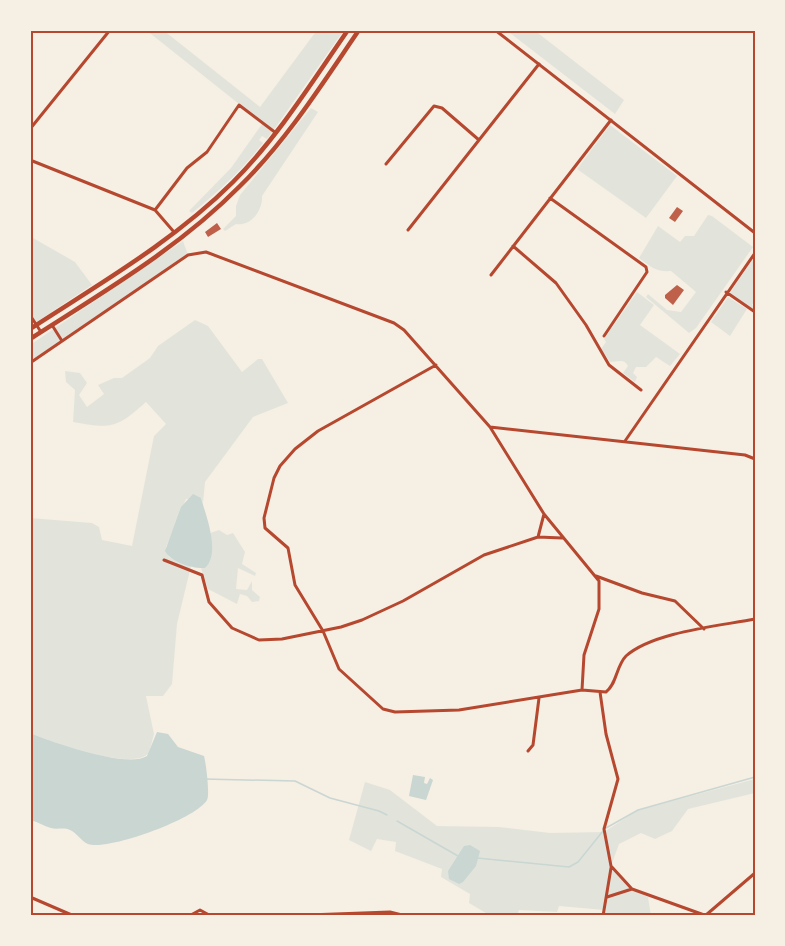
<svg xmlns="http://www.w3.org/2000/svg" width="785" height="946" viewBox="0 0 785 946" font-family="'DM Sans',sans-serif">
  <rect width="100%" height="100%" fill="#f6efe4"/>
  <path fill="#e2e4dc" d="M146,30h17l97,77 57,-77h27l-71,101z
    M506,30h28l90,70 -9,14z
    M311,108l7,4 -56,84c1,14 -11,31 -26,28l-11,7 -2,-2 13,-13v-10l4,-11z
    M262,124l10,8 -5,7 -5,-3 -3,4 4,3c-21,27 -45,49 -71,70l-3,-2 42,-43z
    M610,125l67,51 -31,42 -69,-49z
    M708,215l4,1 41,31 -57,81 -7,5 -43,-36 2,-3 19,16 14,2 15,-20 -25,-21c-15,1 -20,-4 -32,-13l19,-32 22,16 5,-6h9z
    M33,238l42,24 17,23 -57,38 -5,-8v-73z
    M183,241l5,14 -158,108v-18z
    M752,260l3,2v38l-3,5 3,5 -25,-17z
    M637,292l17,13 -14,20 40,29 -10,12 -14,-9 -10,10h-10l-3,6 4,4 -2,5 -12,-9 5,-7c-4,-8 -10,-4 -18,-4l-9,-13 5,-7 -2,-3z
    M728,297l19,12 -17,27 -19,-14z
    M195,320l13,6 34,46 16,-13h4l26,44 -35,14 -48,65 -2,21 -2,-5 -15,1 -20,48 3,10 22,9 -14,58 -5,60 -9,12h-17l8,38 -5,19c-17,19 -97,-11 -119,-20v-215l62,5 7,4 3,13 30,6 22,-110 12,-12 -20,-22c-29,26 -34,27 -73,20l2,-32 -9,-8 -1,-11 15,2 7,10 -8,12 8,12 17,-13 -6,-9 16,-7h8l28,-20 8,-12z
    M219,530l8,5 6,-2 12,19 -3,12 14,9 -1,3 -17,-8 -2,21 11,1 5,-9v9l8,7 -1,4 -7,1 -5,-6 -7,-2 -3,10 -29,-15 -7,-21h4l5,-35z
    M755,779v14l-67,16 -16,22 -17,8 -14,-6 -22,11 -8,22 18,21 19,10 3,19h-48l1,-6 -45,-4 -2,6 -38,-2 -2,6h-26l-22,-13 1,-9 -29,-17 1,-8 -47,-18 1,-9 -19,-3 -6,12 -22,-11 16,-58 25,8 47,36 62,1 51,6 54,-1 34,-22z"/>
  <path fill="#c9d6d2" d="M193,494l8,4c5,18 20,55 4,70 -12,1 -34,-6 -40,-17l16,-44z
    M157,732l11,2 10,13 26,9c2,7 6,39 3,44 -11,19 -99,51 -119,44 -7,-3 -11,-11 -18,-14 -6,-3 -13,0 -19,-2 -7,-2 -13,-6 -21,-8v-87c22,9 97,36 117,23z
    M413,775l12,2 -1,6 3,1 3,-6 3,2 -7,20 -17,-4z
    M470,845l10,6 -4,15 -13,16 -4,2 -10,-5 -1,-8 16,-25z"/>
  <g fill="none" stroke-linecap="round" stroke-linejoin="round">
    <path stroke="#c9d6d2" stroke-width="1.5" d="M204,779l91,2 35,17 49,13 8,4
      M397,821l61,35
      M606,828l32,-18 117,-33
      M477,858l92,9 9,-5 25,-31"/>
  </g>
  <path fill="#bf614a" d="M677,207l6,4 -8,11 -6,-4z
    M217,223l4,6 -13,8 -3,-5z
    M677,285l7,5 -11,15 -8,-7v-3z"/>
  <g fill="none" stroke-linecap="round" stroke-linejoin="round">
    <path stroke="#b5482f" stroke-width="3" d="M30,129l80,-99
      M30,160l125,50 19,22
      M386,164l48,-58 8,2 37,32
      M550,198l96,69 1,5 -43,64
      M155,210l32,-42 20,-16 32,-47 37,28
      M408,230l131,-166
      M513,246l43,37 30,42 23,40 32,25
      M491,275l120,-155
      M726,292l29,20
      M30,315l11,17
      M52,325l10,16
      M30,363l158,-108 18,-3 188,71 10,7 86,97 255,28 10,4
      M436,365l-118,66 -23,18 -15,17 -6,12 -10,40 1,10 23,20 7,37 28,46 16,38 44,40 12,3 64,-2 123,-20 24,2c11,-8 10,-26 20,-36 27,-24 93,-30 129,-37
      M490,427l54,87 55,67v28l-15,46 -2,35
      M625,441l130,-188
      M538,537l6,-23
      M164,560l38,15 7,27 23,26 27,12 23,-1 59,-12 21,-7 41,-19 81,-46 54,-18 24,1
      M596,576l46,17 33,8 29,28
      M600,692l6,42 12,45 -14,50 7,37 21,23
      M528,751l5,-6 6,-47
      M30,897l44,19
      M607,897l25,-8 75,27
      M706,915l49,-42
      M189,916l11,-6 11,6
      M280,916l110,-4 16,4
      M603,916l8,-48"/>
    <path stroke="#b5482f" stroke-width="3" d="M495,30l260,203"/>
    <path stroke="#b5482f" stroke-width="4.5" d="M30,329c69,-45 144,-88 203,-147 45,-45 79,-100 115,-152
      M30,339c73,-47 149,-91 210,-153 47,-46 82,-102 119,-156"/>
  </g>
  <rect width="785" height="946" fill="none" stroke="#f6efe4" stroke-width="63"/>
  <rect x="32" y="32" width="722" height="882" fill="none" stroke="#b5482f" stroke-width="2"/>
</svg>
